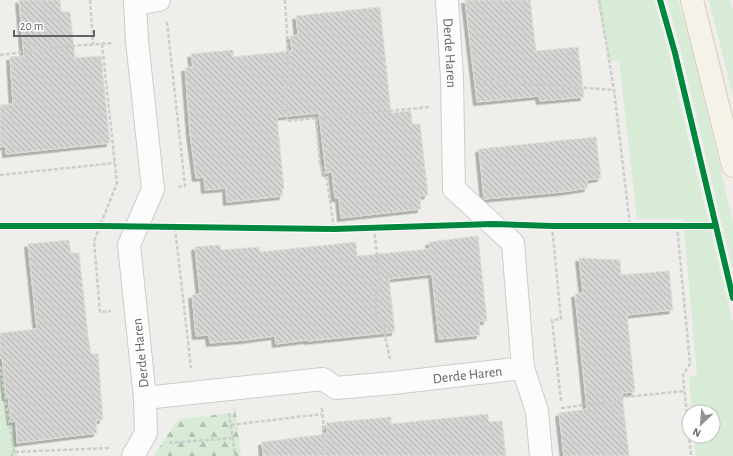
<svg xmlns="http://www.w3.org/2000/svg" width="733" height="456" viewBox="0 0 733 456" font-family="'Alegreya Sans',sans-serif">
  <defs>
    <pattern id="forest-firs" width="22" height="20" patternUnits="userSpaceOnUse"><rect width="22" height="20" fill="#d8ebd6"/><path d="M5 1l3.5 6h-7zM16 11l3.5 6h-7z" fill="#b2c2b1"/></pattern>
    <pattern id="building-back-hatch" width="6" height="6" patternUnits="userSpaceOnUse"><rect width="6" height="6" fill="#d6d5d3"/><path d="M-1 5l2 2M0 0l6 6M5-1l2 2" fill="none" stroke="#b1b0af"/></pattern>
    <filter id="shadow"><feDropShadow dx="-3.5" dy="3.5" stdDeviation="0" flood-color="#0004"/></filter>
  </defs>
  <rect width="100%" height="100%" fill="#efeeea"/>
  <path fill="#d8ebd6" d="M597,0h57l15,55 16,70 48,198v133h-37l-2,-20h19v-24h-21l-3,-36 8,-1 -14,-156h-46l-18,-159 -9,2z
    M667,0h11l14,48 41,175v48l-52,-220z
    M709,0h21l3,10v85z
    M0,353l6,3 12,100h-18z"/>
  <path fill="url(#forest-firs)" d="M235,407l6,49h-87l21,-32 5,-5 52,-6z"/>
  <path fill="url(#building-back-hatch)" stroke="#deddd9" filter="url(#shadow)" d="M19,0h41l1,12h9l5,46 26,-2 9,87 -104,11v-8l-6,1v-42l13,-1 -3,-47 14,-1z
    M465,0h65l6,51 42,-4 6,50 -44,4 -1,-5 -62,6z
    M380,7l11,106 20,-2 1,13h8l8,71 -8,1 1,13 -80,9 -2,-20h-4l-3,-26 -6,1 -7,-60 -42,4 7,72h-2l1,7 -56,6 -1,-14 -21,2 -1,-13 -8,1 -6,-45 -5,-65 8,-1 -2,-13 42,-4v7l59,-6 -2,-15 8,-1 -2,-19z
    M596,137l5,41 -14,2 1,8 -26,4 -78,7 -5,-50z
    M478,236l9,85h-8l1,14 -41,4 -7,-65 -43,5 6,53 -87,9 -1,-1 -31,4 -1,-8 -30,4 -35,3 -1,-8 -13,1 -4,-41 8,-1 -5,-47 25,-2 1,5 38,-3 1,5 96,-10 1,14 73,-7 -1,-7z
    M69,240l2,13h8l9,82 3,19h7l5,66h-7l1,13 -80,10 -1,-22 -5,1 -3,-25h-2l-4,-39h-2v-25l37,-4 -9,-85z
    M579,258l41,2 1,15 48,-4 4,39 -46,5 8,77 -13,1 7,63h-65l-5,-43 28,-4 -12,-115 8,-1z
    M488,414l1,8 13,-1 4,35h-243l-1,-14 65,-8 -1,-11 65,-6v7z"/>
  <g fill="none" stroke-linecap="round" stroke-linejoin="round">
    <defs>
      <g id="minor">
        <path id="s1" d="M447,0l5,78 2,111 59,54 10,125 14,43 4,45"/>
        <path id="s2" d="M145,398l178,-19 13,9 57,-5 130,-15"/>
        <path d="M133,456l13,-23 -1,-35 -16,-153 24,-56 -16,-148 -2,-37 24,-4"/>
      </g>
      <path id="major" d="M692,0l41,166"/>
    </defs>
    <use href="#minor" stroke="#cbcccc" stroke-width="24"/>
    <use href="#major" stroke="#d7ceb8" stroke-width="24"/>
    <path stroke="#cacfcc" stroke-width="2.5" stroke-dasharray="4 2" stroke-linecap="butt" d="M90,0l3,44
      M285,0l5,84 -5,1 2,36 142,-14
      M599,0l15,90 16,135
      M167,22l18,164 -8,1
      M102,44l15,139 -23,58 6,71 11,-1
      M0,55l71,-9 42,-3
      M476,80l138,10
      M316,118l4,47 7,15 7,49
      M0,175l115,-12
      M552,226l9,93 -9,1 9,81
      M677,226l13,138 -7,11 8,81
      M175,228l16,140
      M374,228l6,54 -5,14 2,21 7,7 1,12 5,23
      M0,366l14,86
      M322,408l4,48
      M561,408l56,-7 7,-4 61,-6
      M229,413l6,43
      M231,425l91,-11
      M169,443l64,-5
      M11,456l3,-4 96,-4"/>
    <use href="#minor" stroke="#fdfcfc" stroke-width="22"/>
    <use href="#major" stroke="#f4f2e9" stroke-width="22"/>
    <defs>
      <path id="cycleway" d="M660,0l15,53 58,245
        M0,226h100l234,3 159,-5 59,2h164"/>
    </defs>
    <use href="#cycleway" stroke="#fff" stroke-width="8"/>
    <use href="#cycleway" stroke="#00873e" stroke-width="6"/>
  </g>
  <g text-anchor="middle" stroke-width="4" stroke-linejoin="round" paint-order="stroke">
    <g font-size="14" fill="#5f6368" stroke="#fff">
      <text dy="5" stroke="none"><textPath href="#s1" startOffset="53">Derde Haren</textPath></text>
      <text transform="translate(140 353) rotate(-96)" y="5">Derde Haren</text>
      <text dy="5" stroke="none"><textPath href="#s2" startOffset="327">Derde Haren</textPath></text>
    </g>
  </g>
  <g transform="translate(701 424) rotate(206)"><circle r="19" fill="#ffffff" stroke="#bfc1c3"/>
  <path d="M0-3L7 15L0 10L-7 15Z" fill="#919496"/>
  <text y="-6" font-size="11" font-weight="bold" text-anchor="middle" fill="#5f6368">N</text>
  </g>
  <path d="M14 30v6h80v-6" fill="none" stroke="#5f6368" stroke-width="2"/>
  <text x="20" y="30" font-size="12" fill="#5f6368" stroke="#ffffff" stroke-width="3" paint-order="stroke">20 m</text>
</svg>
